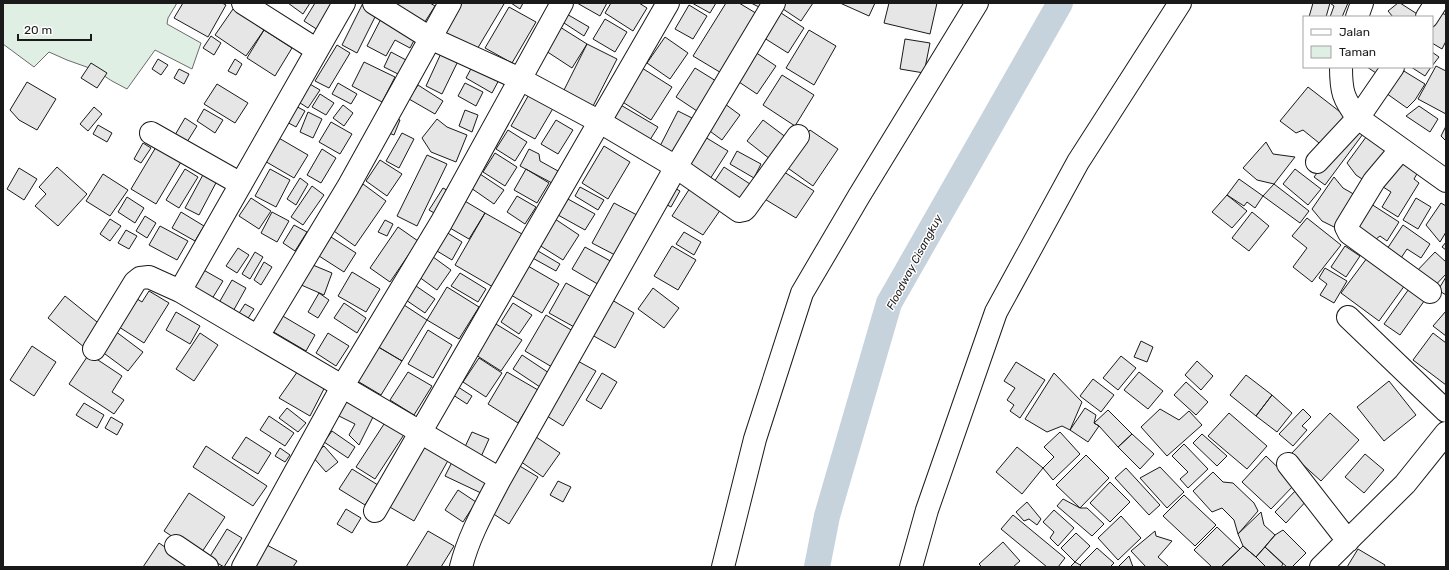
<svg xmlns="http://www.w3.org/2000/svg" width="1449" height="570" viewBox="0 0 1449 570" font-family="Rubik,sans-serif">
  <rect width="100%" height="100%" fill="#fff"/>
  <path fill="#e0efe3" stroke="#6a6a6a" d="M3,3h174l-9,15 -1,6 34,19 -9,26 -37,-19 -28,39 -15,-8 -17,-11 -28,-10 -18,-8 -15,15 -31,-23z"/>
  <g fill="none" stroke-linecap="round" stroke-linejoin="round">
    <path stroke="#c6d2dc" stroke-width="26" d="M817,567l10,-51 62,-213 171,-300"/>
  </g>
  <path fill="#e6e6e6" stroke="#1a1a1a" d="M183,3h39l4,2 -18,32 -34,-19z
    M288,3h22l-7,11z
    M315,3h18l-15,27 -14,-9z
    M363,3h4l12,6 -22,44 -15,-8z
    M392,3h38l5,3 -14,22z
    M462,3h40l2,1 -28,47 -31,-19z
    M511,3h12l-3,6z
    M577,3h30l-7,13z
    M611,3h28l8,5 -14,23 -28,-18z
    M692,3h24l-6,10z
    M726,3h13l20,12 -36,59 -30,-18z
    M751,3h17l-3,7z
    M779,3h34l-12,18 -24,-16z
    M840,3h35l-6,13z
    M889,3h48l-7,31 -46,-11z
    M1313,3h17l-4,14h-17z
    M1330,3h18l-6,14h-12l4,-11z
    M1398,3h2l22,14h-29l-5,-6z
    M689,5l18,11 -14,23 -18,-10z
    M509,7l27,15 -24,41 -27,-15z
    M233,9l31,21 -18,26 -31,-21z
    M778,11l26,17 -16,25 -27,-17z
    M1438,11l8,4v26l-4,8 -10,-6v-22z
    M384,13l35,18 -9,17 -15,-8 -9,16 -19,-10z
    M565,13l24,14 -5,9 -23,-15z
    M605,19l22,13 -12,20 -22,-13z
    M560,27l27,17 -15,24 -26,-17z
    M264,30l28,18 -17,28 -28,-18z
    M809,30l27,16 -22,39 -28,-17z
    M211,36l10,7 -7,12 -11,-7z
    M665,37l23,16 -18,26 -23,-16z
    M905,39l25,4 -6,30 -24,-4z
    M587,44l30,15 -26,51 -30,-14z
    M337,45l13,8 -21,35 -14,-7z
    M443,49l17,8 -18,37 -16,-8z
    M752,50l24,16 -19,28 -24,-16z
    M391,52l15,8 -8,14 -14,-7z
    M1432,52l7,5 -7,9z
    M158,59l10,6 -7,10 -9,-6z
    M235,59l7,5 -6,11 -8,-4z
    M364,62l31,15 -13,25 -30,-16z
    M91,63l16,10 -10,15 -16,-10z
    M474,63l26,15 -8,15 -26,-15z
    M1436,66l10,5v43l-28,-15z
    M1367,67h22l-7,10z
    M1411,67h20l-6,9z
    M642,68l30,19 -21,33 -30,-19z
    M695,68l21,13 -19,30 -21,-14z
    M1399,68l26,16 -10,16 -8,8 -24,-17z
    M179,69l10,5 -5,10 -10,-6z
    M782,75l32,20 -19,31 -32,-21z
    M27,82l29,17 -19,31 -18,-10 -9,-10z
    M308,83l12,7 -12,18 -11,-7z
    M338,83l19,11 -6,10 -19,-10z
    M465,83l18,9 -7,14 -18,-10z
    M217,84l31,19 -13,20 -31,-19z
    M418,85l25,16 -8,13 -26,-15z
    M1308,87l40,31 -24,29 -21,-17 -7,3 -16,-12z
    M531,91l24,14 -20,34 -24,-13z
    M320,94l14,9 -8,12 -14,-8z
    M292,104l13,7 -9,16 -13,-7z
    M619,104l39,23 -10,16 -39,-22z
    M725,104l15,11 -18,25 -15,-11z
    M343,105l10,8 -9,13 -11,-8z
    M1419,106l19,13 -8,13 -24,-16z
    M94,107l8,7 -14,17 -8,-7z
    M204,109l19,11 -8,13 -18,-12z
    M465,110l13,5 -6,17 -13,-6z
    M678,111l14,7 -19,37 -14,-7z
    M308,112l14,7 -9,19 -13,-6z
    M185,118l12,8 -10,16 -12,-7z
    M395,118l5,2 -6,15 -5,-2z
    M437,119l10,8 20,8 -11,27 -25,-10 -9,-14z
    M556,120l17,10 -15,24 -17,-10z
    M763,120l24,18 -17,21 -23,-18z
    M331,122l21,12 -12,20 -21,-12z
    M98,125l14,8 -5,9 -14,-8z
    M1352,126l11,8 -38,51 -11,-8z
    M1446,126v15l-5,-5z
    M508,130l19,12 -12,19 -19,-12z
    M810,130l28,19 -25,37 -28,-20z
    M402,133l12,6 -15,29 -13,-7z
    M1369,133l23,17 -24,33 -12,-8 -9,-12z
    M700,134l28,17 -18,28 -27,-18z
    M277,137l31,18 -14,23 -31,-18z
    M1266,142l7,12 22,3 -21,27 -17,-4 -14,-12z
    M143,143l8,5 -10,15 -7,-4z
    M604,146l26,16 -22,37 -26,-16z
    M156,147l25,15 -25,42 -25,-15z
    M322,149l14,9 -15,25 -14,-8z
    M529,149l10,5 1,7 18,10 -6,12 -32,-17z
    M737,151l24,13 -7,14 -24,-14z
    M1400,152l22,13 -8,14 5,4 -21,34 -16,-10 9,-15 -11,-7z
    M495,153l22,14 -12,19 -22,-14z
    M427,155l20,9 -30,62 -20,-10z
    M380,160l22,14 -15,22 -21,-15z
    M57,167l30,27 -29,32 -23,-20 11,-12 -7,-7z
    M724,167l26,17 -12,18 -26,-17z
    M19,168l18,11 -13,21 -17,-11z
    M185,169l13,8 -19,31 -13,-8z
    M270,169l20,11 -14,27 -21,-11z
    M526,169l23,14 -12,20 -23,-13z
    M1295,169l26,20 -13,16 -25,-21z
    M781,170l33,21 -18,27 -33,-20z
    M205,171l13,8 -19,36 -14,-7z
    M103,174l25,16 -18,26 -24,-15z
    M480,174l24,16 -10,14 -23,-16z
    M1334,177l9,11 14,8 -17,34 -18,-9 -10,-12z
    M300,178l8,6 -12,21 -9,-6z
    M1239,179l24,17 -8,12 -8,-6 -3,4 -17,-11z
    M363,184l23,17 -31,45 -24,-17z
    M1274,184l35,27 -9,12 -37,-27z
    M669,185l11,6 -9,16 -11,-6z
    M312,186l12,9 -21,30 -12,-8z
    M580,187l24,13 -6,10 -23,-14z
    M443,188l11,6 -13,23 -12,-7z
    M690,188l31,21 -18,26 -31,-19z
    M1227,195l20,16 -15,17 -20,-16z
    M517,196l19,11 -11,17 -18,-12z
    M127,197l17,11 -9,15 -17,-11z
    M458,197l27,16 -16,26 -26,-15z
    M251,198l20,13 -12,18 -20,-13z
    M1416,198l15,9 -13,22 -15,-9z
    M568,199l27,15 -10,16 -27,-15z
    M1368,202l31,20 -12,19 -7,-5 -8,6 -22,-15z
    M614,203l23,12 -22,40 -23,-12z
    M1441,203l5,3v26l-6,10 -14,-17z
    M181,212l23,14 -9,15 -23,-13z
    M272,212l17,9 -12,21 -16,-9z
    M1252,212l17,14 -20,25 -17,-13z
    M485,213l37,21 -29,53 -38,-22z
    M145,216l11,7 -9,15 -11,-7z
    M1307,218l34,27 -29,37 -19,-15 14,-19 -15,-12z
    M110,219l11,7 -11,15 -10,-7z
    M555,219l24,16 -16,25 -24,-15z
    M385,220l8,4 -6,12 -9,-4z
    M294,225l13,7 -12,19 -12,-8z
    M1403,225l27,19 -9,14 -14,-9 -6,9 -14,-9z
    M160,226l28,15 -11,19 -28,-15z
    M398,227l20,14 -28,41 -20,-14z
    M126,230l11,6 -8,13 -11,-6z
    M443,230l19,12 -10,18 -20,-12z
    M684,232l17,10 -7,13 -18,-11z
    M331,237l25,16 -12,19 -25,-16z
    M1446,242v8l-4,-3z
    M672,246l24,14 -18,30 -24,-14z
    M1345,246l15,10 -14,21 -15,-10z
    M585,247l29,16 -13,23 -29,-17z
    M238,248l11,7 -12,18 -11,-7z
    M533,248l27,16 -4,7 -27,-15z
    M255,252l8,5 -13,22 -8,-5z
    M1435,252l11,10v12l-15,16 -17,-16z
    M429,254l22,16 -14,20 -22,-16z
    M1367,258l38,27 -26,36 -38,-28z
    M264,262l8,5 -11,18 -7,-5z
    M308,263l24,10 -8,22 -25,-11z
    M528,266l31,18 -17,29 -31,-18z
    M200,268l23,13 -13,21 -23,-13z
    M1325,268l22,13 -13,22 -14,-8 7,-11 -8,-6z
    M352,272l28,17 -14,23 -28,-16z
    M460,273l26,16 -8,13 -27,-16z
    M1446,277v18l-8,-5z
    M232,280l14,8 -15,27 -15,-7z
    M566,283l27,15 -17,30 -27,-15z
    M413,284l22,15 -10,14 -22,-15z
    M1411,286l16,11 -27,38 -16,-11z
    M447,287l32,20 -20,32 -32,-19z
    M653,288l26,20 -15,20 -26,-19z
    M149,291l20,12 -25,40 -28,-18 18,-28 8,5z
    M319,293l10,7 -11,18 -10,-6z
    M65,296l37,30 -18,21 -36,-29z
    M612,300l22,13 -19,35 -23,-13z
    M344,303l22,15 -9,15 -23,-15z
    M401,303l26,17 -25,41 -27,-16z
    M513,303l19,12 -13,19 -18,-12z
    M245,304l9,5 -9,14 -9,-5z
    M1446,311v25l-13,-10z
    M176,312l24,14 -10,18 -24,-14z
    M281,315l34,20 -9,16 -34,-20z
    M546,315l27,16 -21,36 -27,-16z
    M496,324l26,16 -21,31 -25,-16z
    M428,330l24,15 -19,33 -25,-14z
    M115,331l28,21 -15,19 -27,-20z
    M200,333l18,12 -24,36 -18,-12z
    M328,333l21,13 -13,20 -20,-13z
    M1433,333l13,10v42l-33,-25z
    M1141,341l12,6 -6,15 -13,-5z
    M375,345l27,16 -21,34 -27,-16z
    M32,346l24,16 -22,34 -24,-16z
    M89,354l33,22 -10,16 12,8 -10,14 -45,-30z
    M522,355l27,18 -9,14 -27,-18z
    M1121,356l15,12 -18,22 -15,-12z
    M479,358l23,15 -16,24 -23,-15z
    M574,359l22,12 -33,55 -21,-13z
    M1197,361l16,15 -12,14 -16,-15z
    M1016,362l29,18 -25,38 -10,-7 4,-6 -7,-5 8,-12 -11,-7z
    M300,368l27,15 -17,33 -31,-18z
    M408,372l24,14 -18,29 -24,-15z
    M507,372l31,18 -20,33 -30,-19z
    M1139,372l24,19 -15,18 -24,-19z
    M602,373l15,9 -16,27 -15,-9z
    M1054,373l28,29 -12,28 -8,-4 -15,6 -22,-13z
    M1246,375l26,20 -16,21 -26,-21z
    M1093,379l21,16 -13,17 -21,-16z
    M1389,381l27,34 -32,26 -27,-34z
    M1186,382l22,20 -12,13 -22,-20z
    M455,385l17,11 -5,8 -17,-11z
    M1272,395l20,18 -15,19 -21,-16z
    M341,396l34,17 -16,32 -10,-10 6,-11 -22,-11z
    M84,403l20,12 -7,13 -21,-13z
    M287,408l19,15 -8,9 -19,-14z
    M1085,408l11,7 -2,8 5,3 -11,16 -18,-12z
    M1160,409l19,11 10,-9 13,14 -35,31 -26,-29z
    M1303,409l8,8 -9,9 5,4 -14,16 -14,-12z
    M1108,410l24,24 -14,13 -19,-21 -5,-3z
    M1229,413l38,33 -20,23 -39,-33z
    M1330,413l29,27 -38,41 -30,-27z
    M269,416l25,17 -9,13 -25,-16z
    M111,417l12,7 -6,11 -12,-7z
    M386,421l19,12 -30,46 -19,-12z
    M332,431l23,16 -7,11 -24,-16z
    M472,432l17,7 -9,20 -17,-8z
    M1060,432l20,22 -27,26 -10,-12 11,-11 -10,-10z
    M1132,434l22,20 -14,15 -22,-22z
    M1202,434l25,22 -10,10 -24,-23z
    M533,435l27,18 -17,24 -26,-18z
    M246,437l25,16 -13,21 -26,-16z
    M424,443l26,14 -36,64 -26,-15z
    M1184,444l24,25 -20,19 -8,-9 8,-7 -16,-16z
    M206,446l61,40 -14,20 -60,-39z
    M324,446l14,16 -12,10 -14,-16z
    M1017,447l26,21 -21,26 -26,-22z
    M280,448l10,7 -5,7 -10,-6z
    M1365,454l19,16 -20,23 -19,-16z
    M1086,455l23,23 -29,30 -24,-23z
    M1266,456l29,28 -24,25 -29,-27z
    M452,462l36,18 -7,13 -36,-17z
    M518,465l20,12 -29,47 -20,-13z
    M1160,467l24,25 -17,16 -27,-30z
    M1126,468l34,37 -11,10 -34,-37z
    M352,469l26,16 -13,20 -26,-16z
    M1213,472l10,10 10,1 21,20 4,8 -20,23 -4,-14 -12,-12 -10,4 -19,-21z
    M558,481l13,6 -8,15 -13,-7z
    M1110,482l20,20 -20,20 -20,-19z
    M1298,488l11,10 -23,25 -11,-11z
    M458,490l18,12 -13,20 -18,-12z
    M189,493l36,24 -25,38 -36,-24z
    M1184,495l32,30 -21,21 -32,-30z
    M1063,499l17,9h7l17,16 -12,12 -35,-30z
    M1027,502l14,17 -4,6 -8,-6 -5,2 -8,-9z
    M346,509l15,9 -9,15 -15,-9z
    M1054,510l20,18 -16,18 -8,-8 4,-6 -11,-10z
    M1261,512l3,13 11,10 -19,22 -13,-11 -5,-12z
    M1013,515l52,43 -7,9h-11l-46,-38z
    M1121,516l20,22 -23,22 -20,-22z
    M1217,527l23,22 -19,18h-9l-18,-17z
    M227,529l15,9 -18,29 -15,-9z
    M1283,530l23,23 -14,14h-5l-22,-20 10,-12z
    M428,531l26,15 -13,21h-35z
    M1155,531l1,5 16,5 -14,16 10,9 -1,1h-21l-15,-16z
    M1076,533l14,13 -15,16 -14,-14z
    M1003,542l17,19 -7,6h-31l-3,-3z
    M159,543l34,23v1h-50z
    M265,544l32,17 -4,6h-41z
    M1243,546l13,11 10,10h-45z
    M1265,547l18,17 -2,3h-15l-10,-10z
    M1097,548l17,15 -4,4h-28l-2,-2z
    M1358,549l27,16 -1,2h-37z
    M1129,556l4,11h-15z
    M1075,562l5,3 2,2h-12z"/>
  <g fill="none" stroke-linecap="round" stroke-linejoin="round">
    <defs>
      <path id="minor" d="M243,3l74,47
        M374,3l56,35 90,41 80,43 76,45 63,44 5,-1 2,-2 52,-72
        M1357,17l5,-14
        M1427,17l9,-14
        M1341,67c0,24 2,32 17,51l88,63
        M151,133l90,51
        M1401,149l-27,32 -28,46 3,6 81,59
        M1317,162l41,-44 35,-51
        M180,291l164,-288
        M1348,317l98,94
        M258,336l90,-149 102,-184
        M94,349l41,-67 5,-4 9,-1 31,14 320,188
        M1288,464l60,77
        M375,511l293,-508
        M176,546l31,21
        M243,567l99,-180 99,-164 121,-220
        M461,567c8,-32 24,-59 39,-88l176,-312 98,-164
        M723,567l32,-128 47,-146 57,-97 118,-193
        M911,567l16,-57 69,-198 82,-150 102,-159
        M1321,567l84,-83 41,-51"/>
    </defs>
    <use href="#minor" stroke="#1a1a1a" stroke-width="24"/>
    <use href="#minor" stroke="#fff" stroke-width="22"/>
  </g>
  <g text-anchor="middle" stroke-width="3" stroke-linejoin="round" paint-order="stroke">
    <g font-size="11" font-style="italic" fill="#1a1a1a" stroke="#fff">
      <text transform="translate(914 262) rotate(-62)" y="4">Floodway Cisangkuy</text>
    </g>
  </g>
  <rect width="1449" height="570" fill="none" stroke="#1a1a1a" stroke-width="8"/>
  <rect x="1303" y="16" width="130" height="52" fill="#ffffff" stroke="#a3a3a3"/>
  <rect x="1311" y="29" width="20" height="6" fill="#ffffff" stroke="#a3a3a3"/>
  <text x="1339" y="36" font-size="12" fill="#1a1a1a">Jalan</text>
  <rect x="1311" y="46" width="20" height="12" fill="#e0efe3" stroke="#a3a3a3"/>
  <text x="1339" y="56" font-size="12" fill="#1a1a1a">Taman</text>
  <path d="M18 34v6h73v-6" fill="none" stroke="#1a1a1a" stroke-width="2"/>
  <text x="24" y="34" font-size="12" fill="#1a1a1a" stroke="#ffffff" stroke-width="3" paint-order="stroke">20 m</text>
</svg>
